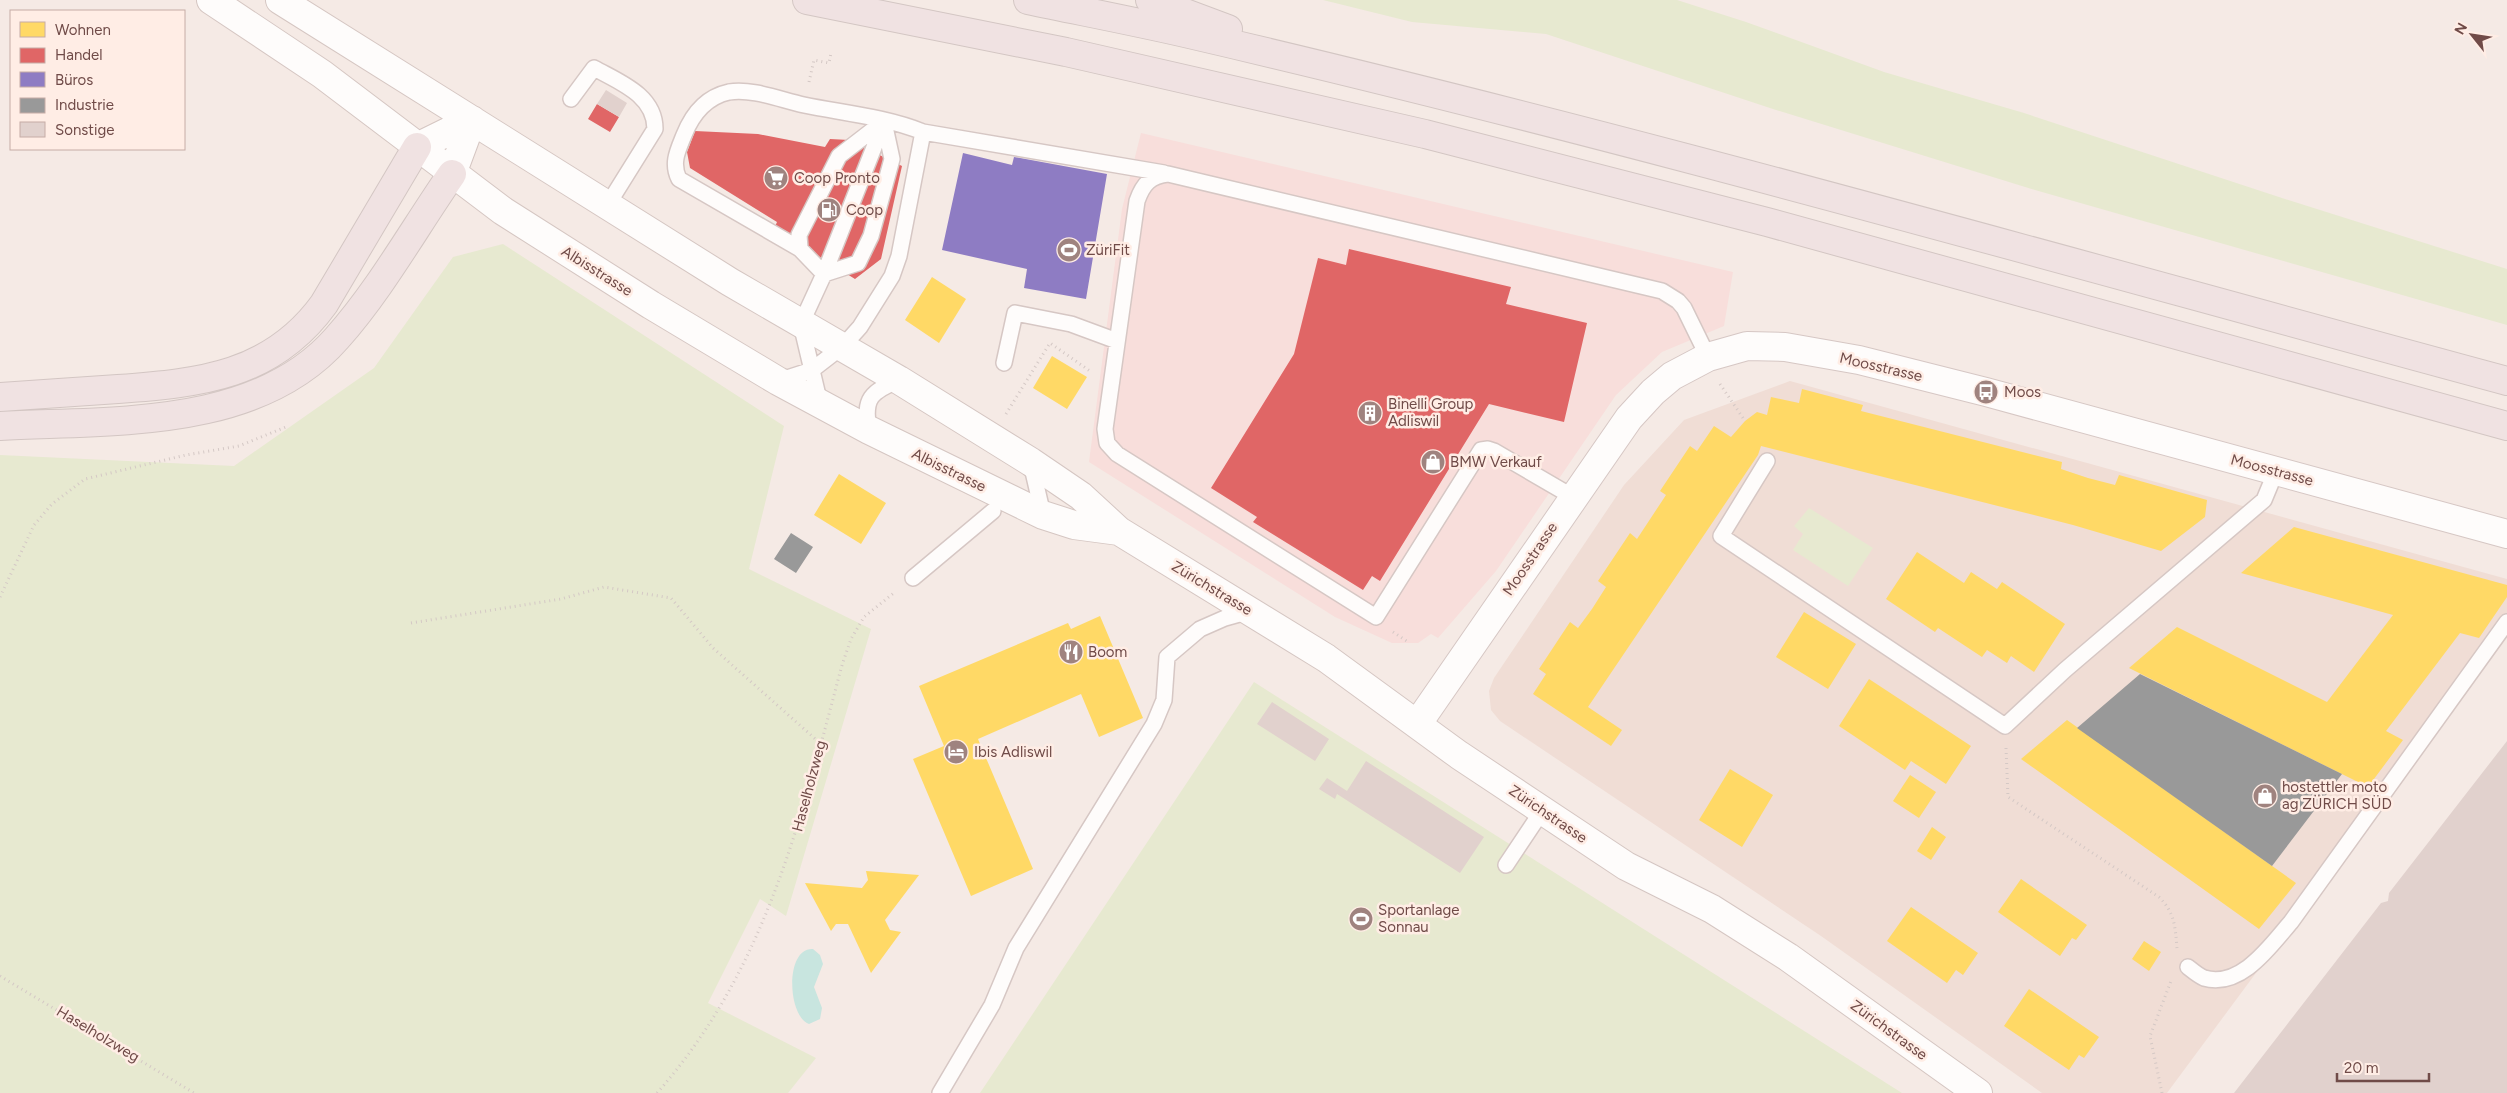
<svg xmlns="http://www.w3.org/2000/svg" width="2507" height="1093" viewBox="0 0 2507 1093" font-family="Figtree,sans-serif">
  <rect width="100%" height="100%" fill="#f5eae5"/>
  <path fill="#f0ddd5" d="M1790,381l717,198v55l-340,459h-125l-221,-157 -321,-215 -9,-11 -2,-19 5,-13 130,-193 60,-65z"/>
  <path fill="#f8dedb" d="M1141,133l592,139 -9,54 -62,26 -46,43 -120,176 -58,67 -7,-4 -13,9h-26l-57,-26 -246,-155 33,-253z"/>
  <path fill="#e7e9d0" d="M1323,0h354l69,22 138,50 140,41 261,86 222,70v56l-472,-135 -262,-81 -227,-75 -134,-12z
    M503,244l281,182 -35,143 122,60 -85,287 -26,-17 -52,104 108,55 -28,35h-788v-638l234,11 140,-98 79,-111z
    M1809,508l64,40 -25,38 -55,-36 10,-16 -9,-8z
    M1254,682l648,411h-922z"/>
  <path fill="#c8e5df" d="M813,949l7,6 3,9 -9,23 8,21 -2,11 -11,5c-22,-8 -24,-77 4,-75z"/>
  <path fill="#ffd966" d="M932,277l34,22 -27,44 -34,-23z
    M1052,356l35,21 -20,32 -34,-21z
    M1802,389l61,16 -2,6 201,51 -1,7 27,9 27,7 4,-10 88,25 -2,17 -44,34 -88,-26 -312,-79 -3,9 -170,252 34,23 -11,16 -78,-52 13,-20 -7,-5 31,-47 8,6 14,-19 14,-22 -8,-6 32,-48 7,6 29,-44 -6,-4 30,-45 7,5 17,-25 17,11 14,-16 12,-9 10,3 4,-18 28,6z
    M839,474l47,29 -25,41 -47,-29z
    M2294,527l213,58v12l-28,41 -19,-5 -74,98 17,9 -35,47 -239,-119 48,-41 150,75 66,-87 -152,-42z
    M1917,552l47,31 7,-11 26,17 5,-7 63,42 -31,48 -23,-16 -4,7 -20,-13 -5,7 -44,-29 -3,4 -49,-33z
    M1804,612l52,32 -28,45 -52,-32z
    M1100,616l43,102 -44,19 -18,-43 -103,45 55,130 -62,27 -58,-137 31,-13 -25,-60 149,-63 3,6z
    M1869,679l102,67 -25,38 -35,-23 -6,9 -66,-44z
    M2067,720l229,163 -37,46 -238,-170z
    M1730,769l43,26 -31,52 -43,-27z
    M1910,775l26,17 -17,26 -26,-17z
    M1932,827l14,10 -15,23 -14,-9z
    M866,871l53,4 -34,45 5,10 11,2 -30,41 -23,-49h-12l-5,7 -26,-48 57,5 6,-8z
    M2021,879l66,46 -11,15 -4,-2 -12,18 -62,-44z
    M1911,907l67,46 -15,22 -7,-5 -9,13 -60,-42z
    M2144,941l17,11 -12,19 -17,-12z
    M2029,989l70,48 -15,21 -5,-3 -10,15 -65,-44z"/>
  <path fill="#e06666" d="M597,104l22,13 -9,15 -22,-13z
    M695,131l63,3 67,13 5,-8 19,1 53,26 -21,93 -26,20 -81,-50 3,-7 -87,-54 -3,-16z
    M1349,249l162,38 -5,17 81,19 -23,99 -75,-18 -109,177 -8,-5 -9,14 -110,-68 4,-5 -46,-29 83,-134 24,-96 28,7z"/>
  <path fill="#8e7cc3" d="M963,153l49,12 2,-8 93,17 -21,125 -62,-11 3,-19 -85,-19z"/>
  <path fill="#999" d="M791,533l22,14 -17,26 -22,-14z
    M2140,674l202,100 -70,92 -195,-138z"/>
  <path fill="#e1d1cd" d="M606,90l21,13 -8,14 -22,-13z
    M1272,702l57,37 -14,22 -58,-37z
    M2507,741v352h-273l147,-190 7,-2 1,-8z
    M1366,761l118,76 -24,36 -123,-79 -2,5 -16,-10 8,-11 20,13z"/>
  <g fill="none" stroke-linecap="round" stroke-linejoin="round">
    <defs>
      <path id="lane" d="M571,99l23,-31c25,14 61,27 61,61l-48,77
        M923,132l241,41
        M800,249l-1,-14 40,-79 44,-34
        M824,274l34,-11 13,-27 21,-77 -8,-37
        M1004,363l11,-50 56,11 46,17
        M778,381l34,-11 31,-24 17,-19 32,-51 7,-20 24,-124c-37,-15 -80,-19 -119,-27 -23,-5 -52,-17 -75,-13 -23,5 -37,23 -45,43 -6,15 -13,28 -5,44l121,70 24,25
        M820,404l-19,-80 23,-50 60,-152
        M869,430c-6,-32 2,-38 30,-50
        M1767,461l-46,75 284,190 60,-56 199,-170 12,-29
        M1031,463l12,52
        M1573,497l-79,-46 -6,-2 -7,1 -105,167 -259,-163 -10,-11 -2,-14 32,-228c6,-17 13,-25 31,-27l494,117 16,10 6,7 24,49
        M913,578l80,-67
        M1506,865l36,-54
        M2188,967c5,4 11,9 16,11 37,11 67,-33 87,-56l216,-300
        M940,1093l52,-88 24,-57 138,-224 10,-24 3,-43 33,-28 25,-11 25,-7"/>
      <path id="street" d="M1418,723l211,-305 24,-26 19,-16 36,-19 39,-11 38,1 74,13 127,32 521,142"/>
      <path id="secondary" d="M211,0l111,74 181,137 148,94 127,76 91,49 174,85 31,10 45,6
        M280,0l450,282 169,98 132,82 50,34 38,35 207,127 133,97 167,111 86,43 76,48 190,136
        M417,147l55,-27
        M452,174l20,-54"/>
      <path id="highway" d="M807,0l259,52 359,82 342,88 740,204
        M1028,0c52,11 105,21 157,33 444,103 882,229 1322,348
        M1150,0l78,29
        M0,397c39,-3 79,-5 118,-8 82,-6 154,-13 206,-85l93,-157
        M0,426c112,-6 257,4 337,-88 43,-48 78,-111 115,-164"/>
    </defs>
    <use href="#lane" stroke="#d6c7c4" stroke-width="18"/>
    <use href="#street" stroke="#d6c7c4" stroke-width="30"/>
    <use href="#secondary" stroke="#d5c6c2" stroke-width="30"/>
    <use href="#highway" stroke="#d3c6c3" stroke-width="30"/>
    <path stroke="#d4c8c5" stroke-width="3" stroke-dasharray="1 4" stroke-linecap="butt" d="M809,82l5,-22 15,3 2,-10
      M1720,384l25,37
      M1006,414l44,-71 40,28
      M0,597l34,-72 18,-21 33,-25 101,-24 53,-9 47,-19
      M411,623l150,-24 43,-12 67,11 42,50 108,96
      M1393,632l15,10
      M2006,748l2,49 151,100c16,16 16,29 18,51
      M0,976l194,117
      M657,1093c109,-123 144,-274 185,-428l9,-26 13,-22 31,-25
      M2162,1093l-12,-57 21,-55"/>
    <use href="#lane" stroke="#fefcfb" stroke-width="15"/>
    <use href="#street" stroke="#fefcfb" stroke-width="28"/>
    <use href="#secondary" stroke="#fefcfb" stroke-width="28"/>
    <use href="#highway" stroke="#f0e2e2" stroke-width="28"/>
  </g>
  <defs>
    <symbol id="supermarket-disc" viewBox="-11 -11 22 22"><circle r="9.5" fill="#9f837f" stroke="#ffede5"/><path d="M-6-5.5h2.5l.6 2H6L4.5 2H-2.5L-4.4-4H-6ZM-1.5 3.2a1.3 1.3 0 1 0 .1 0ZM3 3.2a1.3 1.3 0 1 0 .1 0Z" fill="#fff"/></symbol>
    <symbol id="fuel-disc" viewBox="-11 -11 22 22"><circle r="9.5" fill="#9f837f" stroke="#ffede5"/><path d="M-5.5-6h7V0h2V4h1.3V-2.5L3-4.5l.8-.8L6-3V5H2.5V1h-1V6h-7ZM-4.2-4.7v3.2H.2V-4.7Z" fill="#fff"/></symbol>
    <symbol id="stadium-disc" viewBox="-11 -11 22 22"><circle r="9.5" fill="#9f837f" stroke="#ffede5"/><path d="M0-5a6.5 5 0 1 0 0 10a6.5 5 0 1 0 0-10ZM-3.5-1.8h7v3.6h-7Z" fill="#fff"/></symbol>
    <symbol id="bus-disc" viewBox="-11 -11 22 22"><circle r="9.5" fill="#9f837f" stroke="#ffede5"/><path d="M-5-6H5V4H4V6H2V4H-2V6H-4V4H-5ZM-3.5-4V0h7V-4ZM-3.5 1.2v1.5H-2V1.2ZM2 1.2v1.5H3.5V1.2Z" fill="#fff"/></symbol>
    <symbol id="building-disc" viewBox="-11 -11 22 22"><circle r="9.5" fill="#9f837f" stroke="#ffede5"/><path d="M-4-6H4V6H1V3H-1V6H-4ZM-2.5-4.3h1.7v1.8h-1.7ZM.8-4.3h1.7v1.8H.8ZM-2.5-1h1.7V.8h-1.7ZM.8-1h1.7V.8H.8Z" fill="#fff"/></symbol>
    <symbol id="shop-disc" viewBox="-11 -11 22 22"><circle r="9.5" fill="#9f837f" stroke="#ffede5"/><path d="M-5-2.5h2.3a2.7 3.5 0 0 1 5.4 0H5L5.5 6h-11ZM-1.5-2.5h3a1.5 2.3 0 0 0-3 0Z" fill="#fff"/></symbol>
    <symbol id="restaurant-disc" viewBox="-11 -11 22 22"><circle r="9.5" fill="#9f837f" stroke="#ffede5"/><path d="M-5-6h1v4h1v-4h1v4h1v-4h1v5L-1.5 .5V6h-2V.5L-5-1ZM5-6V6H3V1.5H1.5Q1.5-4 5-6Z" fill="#fff"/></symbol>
    <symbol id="hotel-disc" viewBox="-11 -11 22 22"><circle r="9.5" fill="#9f837f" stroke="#ffede5"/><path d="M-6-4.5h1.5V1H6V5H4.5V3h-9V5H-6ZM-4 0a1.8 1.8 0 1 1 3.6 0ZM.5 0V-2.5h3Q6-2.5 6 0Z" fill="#fff"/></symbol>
  </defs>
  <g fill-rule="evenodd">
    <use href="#supermarket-disc" x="762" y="164" width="28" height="28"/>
    <use href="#fuel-disc" x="815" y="196" width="28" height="28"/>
    <use href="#stadium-disc" x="1055" y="236" width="28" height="28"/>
    <use href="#bus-disc" x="1972" y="378" width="28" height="28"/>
    <use href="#building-disc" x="1356" y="399" width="28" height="28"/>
    <use href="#shop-disc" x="1419" y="448" width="28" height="28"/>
    <use href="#restaurant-disc" x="1057" y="638" width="28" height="28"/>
    <use href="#hotel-disc" x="942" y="738" width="28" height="28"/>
    <use href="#shop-disc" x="2251" y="782" width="28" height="28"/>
    <use href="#stadium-disc" x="1347" y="905" width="28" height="28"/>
  </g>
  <g text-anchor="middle" stroke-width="5" stroke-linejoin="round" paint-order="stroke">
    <g font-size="15" fill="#704b48" stroke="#ffede5" text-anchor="start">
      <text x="794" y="183">Coop Pronto</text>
      <text x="846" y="215">Coop</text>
      <text x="1086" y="255">ZüriFit</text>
      <text x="2004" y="397">Moos</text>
      <text x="1388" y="409">Binelli Group<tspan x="1388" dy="17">Adliswil</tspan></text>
      <text x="1450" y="467">BMW Verkauf</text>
      <text x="1088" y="657">Boom</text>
      <text x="974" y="757">Ibis Adliswil</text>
      <text x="2282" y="792">hostettler moto<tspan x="2282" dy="17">ag ZÜRICH SÜD</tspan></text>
      <text x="1378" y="915">Sportanlage<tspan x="1378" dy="17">Sonnau</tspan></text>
    </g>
    <g font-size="15" fill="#704b48" stroke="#ffede5">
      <text transform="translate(597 271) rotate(32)" y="5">Albisstrasse</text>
      <text transform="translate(1881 367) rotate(13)" y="5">Moosstrasse</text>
      <text transform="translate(949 470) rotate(26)" y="5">Albisstrasse</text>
      <text transform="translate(2272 470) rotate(15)" y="5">Moosstrasse</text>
      <text transform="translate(1530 559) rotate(-56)" y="5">Moosstrasse</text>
      <text transform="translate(1212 588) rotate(31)" y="5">Zürichstrasse</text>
      <text transform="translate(809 786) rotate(-75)" y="5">Haselholzweg</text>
      <text transform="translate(1548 814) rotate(34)" y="5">Zürichstrasse</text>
      <text transform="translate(1889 1030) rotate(36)" y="5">Zürichstrasse</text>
      <text transform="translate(98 1034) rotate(31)" y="5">Haselholzweg</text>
    </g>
  </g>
  <rect x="10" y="10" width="175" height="140" fill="#ffede5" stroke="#c6aca6"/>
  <rect x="20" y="22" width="25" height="15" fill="#ffd966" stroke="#c6aca6"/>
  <text x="55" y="35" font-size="15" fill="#704b48">Wohnen</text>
  <rect x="20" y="48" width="25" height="15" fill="#e06666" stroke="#c6aca6"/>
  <text x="55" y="60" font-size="15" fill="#704b48">Handel</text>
  <rect x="20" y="72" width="25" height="15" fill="#8e7cc3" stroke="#c6aca6"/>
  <text x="55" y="85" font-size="15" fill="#704b48">Büros</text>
  <rect x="20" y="98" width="25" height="15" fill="#999999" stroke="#c6aca6"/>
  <text x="55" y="110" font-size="15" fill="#704b48">Industrie</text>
  <rect x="20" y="122" width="25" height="15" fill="#e1d1cd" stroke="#c6aca6"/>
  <text x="55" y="135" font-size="15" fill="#704b48">Sonstige</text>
  <g transform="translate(2472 35) rotate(300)" stroke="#ffede5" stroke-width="4" paint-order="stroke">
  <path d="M0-4L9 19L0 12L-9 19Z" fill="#704b48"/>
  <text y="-8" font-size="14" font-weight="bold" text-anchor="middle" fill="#704b48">N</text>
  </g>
  <path d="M2337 1073v8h92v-8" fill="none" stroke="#704b48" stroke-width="2.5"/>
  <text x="2344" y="1073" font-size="15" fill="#704b48" stroke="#ffede5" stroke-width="4" paint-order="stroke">20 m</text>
</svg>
